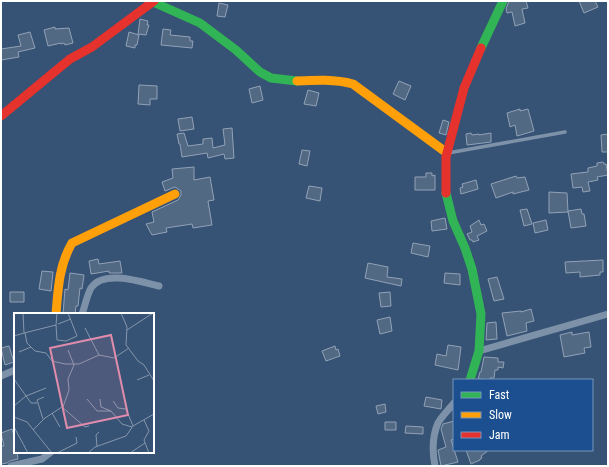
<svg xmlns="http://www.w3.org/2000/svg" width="609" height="467" viewBox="0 0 609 467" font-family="'Roboto Condensed',sans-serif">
  <rect width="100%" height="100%" fill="#365274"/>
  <path fill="#526984" stroke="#92a2b6" d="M509,1h17l2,7 -6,1 3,14 -10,3 -3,-14 -5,1 -1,-4z
    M579,1h16l3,6 -14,6z
    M219,3l9,2 -3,12 -8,-1z
    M140,19l8,2 -1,4h2l-3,10 -8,-1z
    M55,27v2l14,-1 4,15 -8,2 -1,-2 -3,1v-1l-13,3 -4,-16z
    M163,29l8,1 -1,5 20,2v4h3l-1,7 -31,-3z
    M30,32l5,16 -17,4 1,5 -18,3v-11l20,-3 -3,-11z
    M129,32l10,3 -2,10h-2v3l-9,-2z
    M399,81l12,5 -6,14 -12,-6z
    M139,85l18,1v13h-7v6l-12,-1z
    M260,86l3,14 -11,3 -3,-14z
    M308,90l11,3 -3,13 -12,-2z
    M520,109v2l8,-2 6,22 -17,5 -2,-11 -5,2 -3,-14z
    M192,117l2,12 -14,2 -2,-12z
    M443,120l6,2 -3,13 -7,-2z
    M232,128l2,30 -9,1 -1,-5 -16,4 -1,-5 -25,4 -2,-13h-1l-2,-10 7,-1 4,13 15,-2v-5l9,-1 1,10 12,-3 -2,-16z
    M471,133l1,2 7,-1v1l12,-2v9l-24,3 -1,-11z
    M608,134v18h-6l-1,-17z
    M302,150l8,1 -3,15 -8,-2z
    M603,162l1,2h2l2,11 -11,2 1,3 -10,2 2,9 -7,1 -1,-5 -9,1 -2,-14 17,-2v-4l9,-2v-3z
    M194,167v13l16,-3 4,23 -6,1 4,24 -19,3 -1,-4 -26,4 1,4 -15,3 -6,-11 8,-2 -2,-10 26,-12 3,-5v-4l-6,-4 -10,4 -3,-9 11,-4 -1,-9z
    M426,173h6v3l3,-1v15h-20v-13h11z
    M516,176l1,2 8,-1 4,13 -16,4v-2l-17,6 -5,-14z
    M476,180l2,9 -17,5 -1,-6 3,-1 -1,-3z
    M309,186l13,2 -2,13 -14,-3z
    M549,192l18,1 1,19 -19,1z
    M527,209l5,15 -8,2 -4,-16z
    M581,209l1,5h2l2,12 -15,2 -3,-17z
    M445,218l2,11 -15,2 -1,-10z
    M479,220l2,5 3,-1 3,7 -10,5 2,4 -6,2 -1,-2h-2l-3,-6 5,-2 -2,-6z
    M546,220l2,10 -13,3 -2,-10z
    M413,243l17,3 -2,11 -17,-4z
    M98,259l1,5 21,-3 2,12h-13v-2l-18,3 -2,-13z
    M603,260v12h-3v3l-20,2v-5l-14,1 -1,-11z
    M368,263l20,4 -1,10 15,2 -1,7 -36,-8z
    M42,271l11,1 -2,19 -12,-2z
    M70,273l14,2 -2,14 -2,-1 -2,18h-2l-1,8h-12l2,-25 3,1z
    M445,273l15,1v11l-16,-2z
    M497,277l7,22 -10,2 -6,-22z
    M10,292h14v10h-14z
    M390,292l1,14 -10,1 -2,-14z
    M531,309l3,12 -8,2 1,8 -20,5 -5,-23 19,-2v1z
    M390,317l2,14 -12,3 -3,-14z
    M496,322l1,17 -11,1 1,-17z
    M572,332v3l17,-3 2,15 -7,1 1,5 -21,4 -4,-22z
    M448,345l13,2 -3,23 -23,-5 2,-11 9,2z
    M9,346l5,16 -9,3 -4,-17z
    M335,346l1,4 2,-1 2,7 -14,5 -4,-10z
    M484,357l14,1v4h6l-1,6 -5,-1v3h-3l-1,8h-4v2l-12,-1 2,-7h1z
    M426,397l16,3 -1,9 -17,-3z
    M385,404l1,8 -8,2 -2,-8z
    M454,421v18l-3,1 7,22 -17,4 -3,-16 8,-3 -5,-18 2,-5z
    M385,422h11v8h-11z
    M406,426l17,1v7l-18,-1z
    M12,429l3,10v13h2l1,7 -8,2 -3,2 -6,1v-18h3l-3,-13z
    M466,450h23l-8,6 1,2 -2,1v1l-9,4z"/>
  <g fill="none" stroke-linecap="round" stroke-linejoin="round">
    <path stroke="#7d92a8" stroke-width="3.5" d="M448,153l117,-21"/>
    <path stroke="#7d92a8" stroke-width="7" d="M82,314c3,-8 5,-19 9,-26 12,-19 51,-6 68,-2
      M479,351l129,-37
      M1,376l14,-6
      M11,466l31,-7 9,-7
      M435,466c-3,-15 -3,-29 3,-43 4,-7 11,-14 16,-20"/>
    <path stroke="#30b455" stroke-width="9" d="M153,2l47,21 36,27 24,22 11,6 26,3
      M481,48l22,-47
      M446,193l7,28 12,27 7,21 9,45 -2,37 -9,29"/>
    <path stroke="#ff9f0a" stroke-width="9" d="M297,81c19,-1 38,-2 56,3l94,69
      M56,314c2,-25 3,-49 16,-71l103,-49"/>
    <path stroke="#e5322d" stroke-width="9" d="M1,116l69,-57 22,-12 62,-46
      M446,193v-36l18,-69 17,-40"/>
  </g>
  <g transform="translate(14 313)">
    <rect width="140" height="140" fill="#365274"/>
    <path fill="none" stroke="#8697ac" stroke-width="1" d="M107,0l6,14 -1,18 12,16 6,4 10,16M44,11l13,-5M42,12l1,15 9,1 11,-5 -9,-23M71,15l14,27M113,17l26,-17M10,20l32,-8 1,-12M11,20l2,10 8,8 11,2 6,8 13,3h14l20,-9 15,3 15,-10M0,23l10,-3 -1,-20M5,39l12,-5M0,66l17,24h6M123,67l12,-5M73,86l10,12h14M86,86l1,8 10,4 11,13 10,3M99,88l5,7 8,1 7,17M0,93l12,-10 20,-8M49,94l6,-17 -1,-11 6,-14 -6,-15M38,100l8,14M0,104l13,5 25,31M29,106l-6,-19 7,-3M130,107l5,11 -5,9 5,13M0,114l14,26M19,117l12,-12 17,-11 23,20 4,-1M83,133l-1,-11 3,-3M43,140l20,-10 -1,-6M74,140l7,-6 31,-11 7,-10 21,-12M116,140l15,-10"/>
    <path fill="#e08cad" fill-opacity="0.15" stroke="#e08cad" stroke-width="2" d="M97,22l17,80 -61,13 -17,-80z"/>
    <rect width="140" height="140" fill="none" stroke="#fff" stroke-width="2"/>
  </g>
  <rect width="609" height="467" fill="none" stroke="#ffffff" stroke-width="4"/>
  <rect x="453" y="379" width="140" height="72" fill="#1b4f8f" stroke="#7695bc"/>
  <rect x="461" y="392" width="20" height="6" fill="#30b455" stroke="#7695bc"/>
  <text x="489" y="399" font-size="12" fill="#ffffff">Fast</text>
  <rect x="461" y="412" width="20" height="6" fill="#ff9f0a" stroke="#7695bc"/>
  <text x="489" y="419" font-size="12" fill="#ffffff">Slow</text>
  <rect x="461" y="432" width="20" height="6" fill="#e5322d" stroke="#7695bc"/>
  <text x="489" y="439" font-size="12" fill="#ffffff">Jam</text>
</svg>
